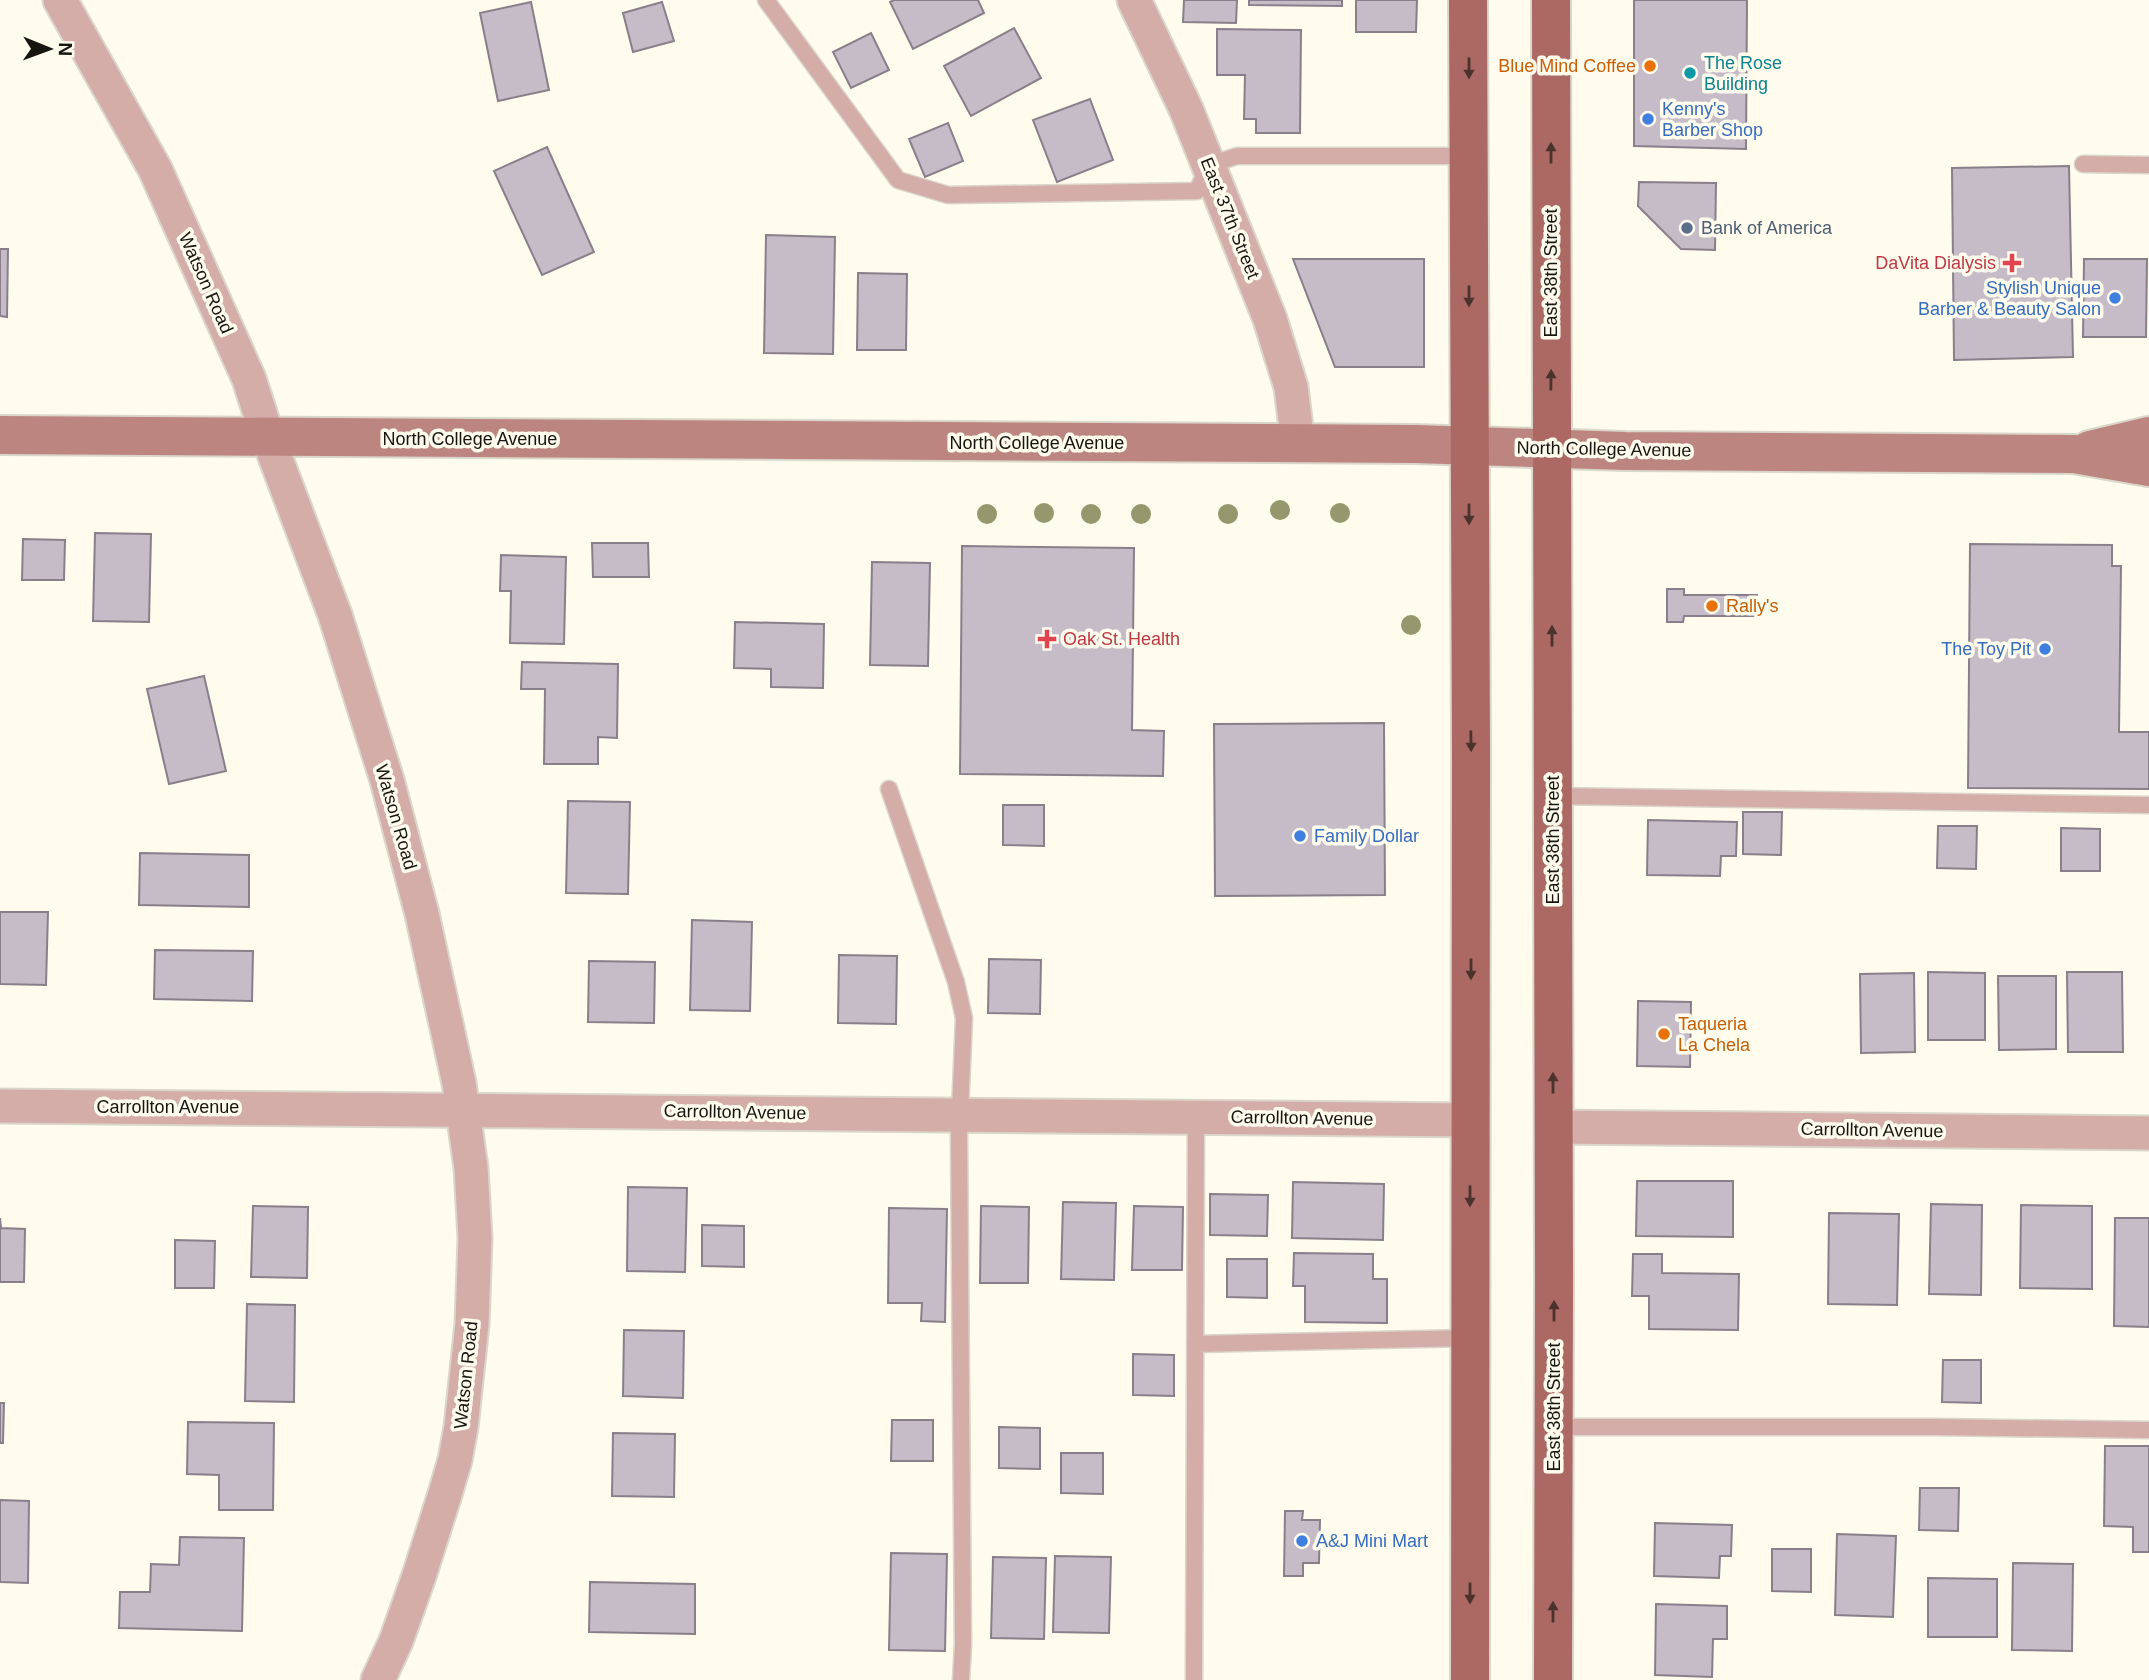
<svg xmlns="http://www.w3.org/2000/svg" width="2149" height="1680" viewBox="0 0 2149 1680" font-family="Helvetica,sans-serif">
  <rect width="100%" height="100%" fill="#fffcee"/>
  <path fill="#c5bcc8" stroke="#887f8a" stroke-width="2" d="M894,0h84l6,13 -71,36 -23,-47z
    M1184,0h53l-1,23 -53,-1z
    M1249,0h93v6l-93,-1z
    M1356,0h61l-1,32h-60z
    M1634,0h113l-1,149 -112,-3z
    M531,2l18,88 -51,11 -18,-88z
    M662,2l12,39 -41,11 -10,-39z
    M1014,28l27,50 -70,38 -27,-50z
    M1217,29l84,1 -1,103h-44v-14h-12l1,-44h-28z
    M871,33l18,37 -38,18 -18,-36z
    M1090,99l23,61 -56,22 -24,-62z
    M948,123l15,38 -38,16 -16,-38z
    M547,147l47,105 -52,23 -48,-104z
    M2069,166l4,191 -119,3 -2,-192z
    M1639,182l77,1 -1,67 -34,-1 -43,-43z
    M766,235l69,2 -2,117 -69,-1z
    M0,249h8l-1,68 -7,-1z
    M1293,259h131v108h-89z
    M2084,259h63l-1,78h-63z
    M858,273l49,1 -1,76h-49z
    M95,533l56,1 -2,88 -56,-1z
    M23,539l42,1 -1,40h-42z
    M592,543h56l1,34h-56z
    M1970,544l142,1v21h9l-2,166h30v57l-181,-1z
    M962,546l172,2 -2,182 32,1 -1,45 -203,-2z
    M501,555l65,2 -2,87 -54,-1 1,-52h-11z
    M872,562l58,1 -2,103 -58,-1z
    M1667,589h17v6h73v21h-73l-1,6h-16z
    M735,622l89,2 -1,64 -52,-1v-18l-37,-1z
    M522,662l96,2 -1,74 -19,-1v27h-54l1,-75h-24z
    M204,676l22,95 -57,13 -22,-95z
    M1384,723l1,172 -170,1 -1,-172z
    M568,801l62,1 -2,92 -62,-1z
    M1003,805h41v41l-41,-1z
    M1743,812h39l-1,43 -38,-1z
    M1648,820l89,2 -1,34h-15l-1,20 -73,-1z
    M1938,826h39l-1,43 -39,-1z
    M2061,828l39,1v42h-39z
    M140,853l109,2v52l-110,-2z
    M0,912h48l-2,73 -46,-1z
    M692,920l60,2 -2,89 -60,-1z
    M155,950l98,1 -1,50 -98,-2z
    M839,955l58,1 -1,68 -58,-1z
    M989,959l52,1 -1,54 -52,-1z
    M589,961l66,1 -1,61 -66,-1z
    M1928,972l57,1v67h-57z
    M2067,972h55l1,80h-55z
    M1914,973l1,79 -54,1 -1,-79z
    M1998,976h58v73l-57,1z
    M1638,1001l53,1 -1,65 -53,-1z
    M1637,1181h96v56l-97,-1z
    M1293,1182l91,2 -1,56 -91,-2z
    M628,1187l59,1 -2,84 -58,-1z
    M1210,1194l58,1 -1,41 -57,-1z
    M1063,1202l53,1 -2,77 -53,-1z
    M1931,1204l51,1 -1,90 -52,-1z
    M2021,1205l71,1v83l-72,-1z
    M253,1206l55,1 -1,71 -56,-1z
    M981,1206l48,1 -1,76h-48z
    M1134,1206l49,1 -1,63h-50z
    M889,1208l58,1 -2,113 -24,-1 1,-18h-34z
    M1829,1213l70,1 -2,91 -69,-1z
    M0,1218l1,10 24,1 -1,53h-24z
    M2115,1218h34v109l-35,-1z
    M702,1225l42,1v41l-42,-1z
    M175,1240l40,1 -1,47h-39z
    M1294,1253l79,1v25h14v44l-82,-1v-36h-12z
    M1633,1254h29v19l77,1 -1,56 -89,-1v-33h-17z
    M1227,1259h40v39l-40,-1z
    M247,1304l48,1 -1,97 -49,-1z
    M624,1330l60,1 -1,67 -60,-2z
    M1133,1354l41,1v41l-41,-1z
    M1943,1360h38v43l-39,-1z
    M0,1403h4l-1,40h-3z
    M892,1420h41v41h-42z
    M188,1422l86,1 -1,87h-54v-35l-32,-1z
    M999,1427l41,1v41l-41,-1z
    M613,1433l62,1 -1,63 -62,-1z
    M2105,1446h44v106h-16v-25l-29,-1z
    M1061,1453h42v41l-42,-1z
    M1920,1488h39l-1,43 -39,-1z
    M0,1500l29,1 -1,82 -28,-1z
    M1285,1511h18l-1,9h18l-1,43h-16v13h-19z
    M1655,1523l77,2 -1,31h-11l-1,22 -65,-2z
    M1837,1534l59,2 -3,81 -58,-2z
    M180,1537l64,1 -2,93 -123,-3 1,-36h30l1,-28 28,1z
    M1772,1549h39v43l-39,-1z
    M891,1553l56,1 -2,97 -56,-1z
    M1055,1556l56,1 -2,76 -56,-1z
    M993,1557l53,1 -2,81 -53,-1z
    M2013,1563l60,1 -1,87 -60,-1z
    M1928,1578l69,1v58h-69z
    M590,1582l105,2v50l-106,-2z
    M1656,1604l71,2v33h-14l-1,38 -57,-2z"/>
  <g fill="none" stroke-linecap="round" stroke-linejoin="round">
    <defs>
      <path id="service" d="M766,0l132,180 50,15 249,-4 12,-26 28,-9h232
        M2083,164l66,1
        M889,789l67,193 8,36 -5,117 4,510 -2,35
        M1553,796l596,9
        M1195,1344l275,-6
        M1554,1427h381l214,3
        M1194,1680l2,-563"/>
      <path id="minor" d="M60,0l95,169 94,210 19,59 67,177 52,165 35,134 37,169 12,85 4,70 -3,86 -11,103 -6,33 -10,34 -26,82 -23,65 -18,39
        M1134,0l52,109 84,210 21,68 7,57
        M0,1106l1470,14
        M1553,1127l596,6"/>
      <path id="secondary" d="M0,435l1416,9 209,7 449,3 75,13
        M2090,450l59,-14"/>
      <path id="primary" d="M1468,0l3,753 -1,927
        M1551,0l3,1279 -1,401"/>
    </defs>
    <use href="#service" stroke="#dad7ca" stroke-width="19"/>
    <use href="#minor" stroke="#dad7ca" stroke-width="37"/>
    <use href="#secondary" stroke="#dad7ca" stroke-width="42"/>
    <use href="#primary" stroke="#dad7ca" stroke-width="42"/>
    <use href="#service" stroke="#d4aca8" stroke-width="16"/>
    <use href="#minor" stroke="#d4aca8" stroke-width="33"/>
    <use href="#secondary" stroke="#bd8580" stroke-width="38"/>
    <use href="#primary" stroke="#ac6863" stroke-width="38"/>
  </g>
  <g fill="#96976c">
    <circle cx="1280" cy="510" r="10"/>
    <circle cx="1044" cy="513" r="10"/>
    <circle cx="1340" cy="513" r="10"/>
    <circle cx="987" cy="514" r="10"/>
    <circle cx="1091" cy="514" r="10"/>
    <circle cx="1141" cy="514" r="10"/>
    <circle cx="1228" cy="514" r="10"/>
    <circle cx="1411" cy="625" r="10"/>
  </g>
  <defs><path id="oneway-solid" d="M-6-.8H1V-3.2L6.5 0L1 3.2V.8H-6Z" transform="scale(1.75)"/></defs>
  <g fill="#4a322d">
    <use href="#oneway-solid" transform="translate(1469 68) rotate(90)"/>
    <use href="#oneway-solid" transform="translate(1551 153) rotate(-90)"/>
    <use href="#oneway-solid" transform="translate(1469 296) rotate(90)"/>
    <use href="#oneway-solid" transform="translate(1551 380) rotate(-89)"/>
    <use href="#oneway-solid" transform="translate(1469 514) rotate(90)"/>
    <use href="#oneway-solid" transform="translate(1552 636) rotate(-90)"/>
    <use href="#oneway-solid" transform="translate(1471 741) rotate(89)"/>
    <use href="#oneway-solid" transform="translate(1471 969) rotate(90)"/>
    <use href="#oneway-solid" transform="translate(1553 1083) rotate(-90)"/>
    <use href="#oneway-solid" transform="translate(1470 1196) rotate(90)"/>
    <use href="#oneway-solid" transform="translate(1554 1311) rotate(-90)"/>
    <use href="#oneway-solid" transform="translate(1470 1593) rotate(90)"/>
    <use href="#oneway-solid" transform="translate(1553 1612) rotate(-90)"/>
  </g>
  <g fill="#e8710a" stroke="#fffcee" stroke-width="2.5">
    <circle cx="1650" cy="66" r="7"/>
    <circle cx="1712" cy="606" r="7"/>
    <circle cx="1664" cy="1034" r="7"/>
  </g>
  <circle fill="#0f9aa8" stroke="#fffcee" stroke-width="2.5" cx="1690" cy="73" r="7"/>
  <g fill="#3f7fe0" stroke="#fffcee" stroke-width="2.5">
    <circle cx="1648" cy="119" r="7"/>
    <circle cx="2115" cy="298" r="7"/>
    <circle cx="2045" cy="649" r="7"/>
    <circle cx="1300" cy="836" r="7"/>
    <circle cx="1302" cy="1541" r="7"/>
  </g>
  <circle fill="#5c6f8a" stroke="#fffcee" stroke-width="2.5" cx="1687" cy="228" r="7"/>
  <g fill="#e0444e" stroke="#fffcee" stroke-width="2.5">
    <path d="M2008.5 252.5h7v7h7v7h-7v7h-7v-7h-7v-7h7z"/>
    <path d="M1043.5 628.5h7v7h7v7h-7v7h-7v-7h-7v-7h7z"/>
  </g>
  <g text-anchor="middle" stroke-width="7" stroke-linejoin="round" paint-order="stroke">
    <g font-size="18" fill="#0d838f" stroke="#fffcee" text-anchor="start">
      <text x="1704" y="69">The Rose<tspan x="1704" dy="21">Building</tspan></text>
    </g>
    <g font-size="18" fill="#c56008" stroke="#fffcee" text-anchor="start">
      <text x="1636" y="72" text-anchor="end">Blue Mind Coffee</text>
      <text x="1726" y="612">Rally's</text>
      <text x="1678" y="1030">Taqueria<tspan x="1678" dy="21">La Chela</tspan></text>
    </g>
    <g font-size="18" fill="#366cbe" stroke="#fffcee" text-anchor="start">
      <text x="1662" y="115">Kenny's<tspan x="1662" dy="21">Barber Shop</tspan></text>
      <text x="2101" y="294" text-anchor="end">Stylish Unique<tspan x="2101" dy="21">Barber &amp; Beauty Salon</tspan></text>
      <text x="2031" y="655" text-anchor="end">The Toy Pit</text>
      <text x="1314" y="842">Family Dollar</text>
      <text x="1316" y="1547">A&amp;J Mini Mart</text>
    </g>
    <g font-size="18" fill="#161510" stroke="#fffcee">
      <text transform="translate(1230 218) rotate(68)" y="6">East 37th Street</text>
      <text transform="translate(1551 273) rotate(-90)" y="6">East 38th Street</text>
      <text transform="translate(206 283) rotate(66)" y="6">Watson Road</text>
      <text x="470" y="445">North College Avenue</text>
      <text x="1037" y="449">North College Avenue</text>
      <text transform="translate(1604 449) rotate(1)" y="6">North College Avenue</text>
      <text transform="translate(396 817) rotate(74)" y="6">Watson Road</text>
      <text transform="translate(1553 840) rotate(-90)" y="6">East 38th Street</text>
      <text x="168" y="1113">Carrollton Avenue</text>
      <text transform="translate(735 1112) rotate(1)" y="6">Carrollton Avenue</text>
      <text transform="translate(1302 1118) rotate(1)" y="6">Carrollton Avenue</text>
      <text transform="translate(1872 1130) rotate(1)" y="6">Carrollton Avenue</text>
      <text transform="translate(466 1375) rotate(-84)" y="6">Watson Road</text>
      <text transform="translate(1554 1407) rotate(-90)" y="6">East 38th Street</text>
    </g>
    <g font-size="18" fill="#4e5e75" stroke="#fffcee" text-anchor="start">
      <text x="1701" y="234">Bank of America</text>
    </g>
    <g font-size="18" fill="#be3a42" stroke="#fffcee" text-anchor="end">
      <text x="1996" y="269">DaVita Dialysis</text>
      <text x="1063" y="645" text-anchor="start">Oak St. Health</text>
    </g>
  </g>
  <g transform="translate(49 49) rotate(91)" stroke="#fffcee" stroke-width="5" paint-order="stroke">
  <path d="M0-5L12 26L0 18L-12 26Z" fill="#161510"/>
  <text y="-10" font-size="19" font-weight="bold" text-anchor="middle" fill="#161510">N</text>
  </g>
</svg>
